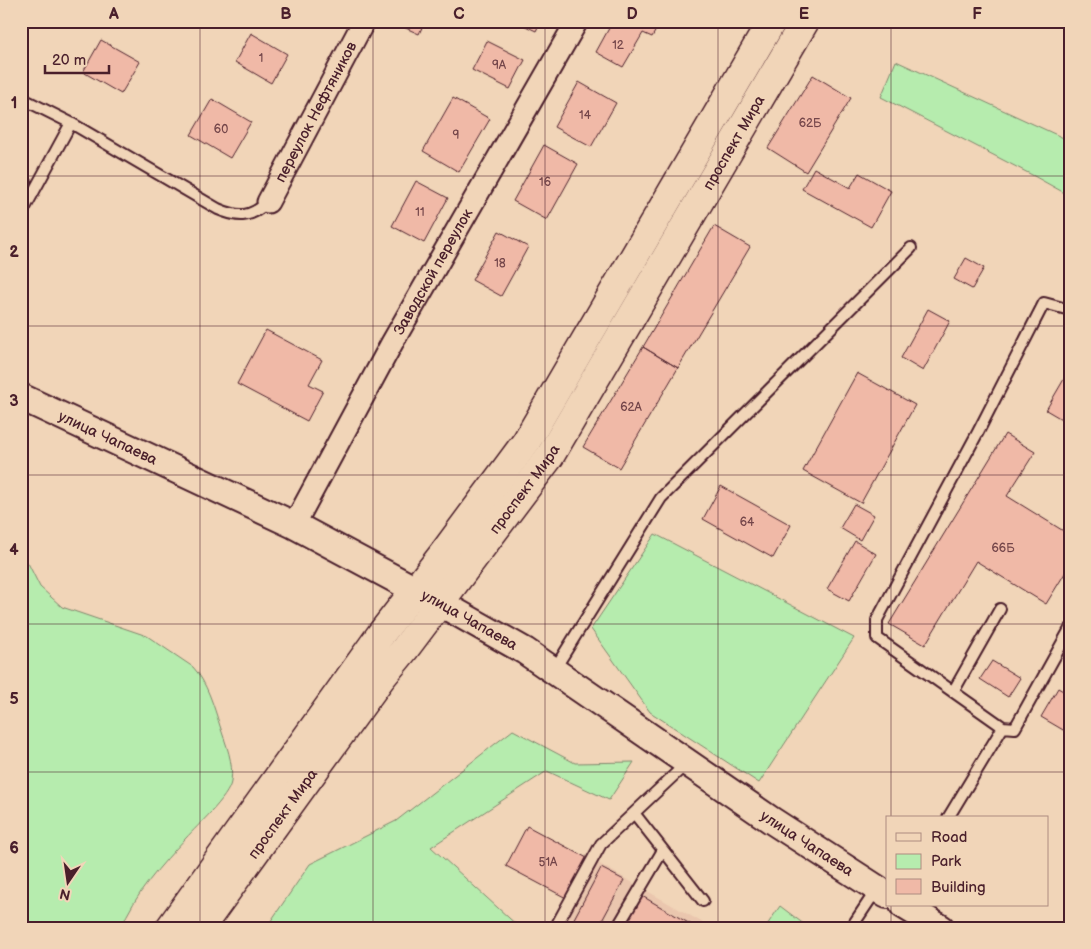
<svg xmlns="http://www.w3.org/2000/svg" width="1091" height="949" viewBox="0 0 1091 949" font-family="'Balsamiq Sans',sans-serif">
  <rect width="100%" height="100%" fill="#f1d5b8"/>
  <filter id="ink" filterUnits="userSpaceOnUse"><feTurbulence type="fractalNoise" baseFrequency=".02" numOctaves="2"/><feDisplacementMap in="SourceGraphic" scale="10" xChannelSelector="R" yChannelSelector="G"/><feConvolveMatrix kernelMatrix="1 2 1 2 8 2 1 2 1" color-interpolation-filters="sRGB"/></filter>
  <g filter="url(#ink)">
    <path fill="#eac6ae" d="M598,863l114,65h-152z"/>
    <path fill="#b6ecae" stroke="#80866c" d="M896,61l174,80v55l-36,-20 -153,-79z
      M655,534l199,104 -95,145 -109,-71 -59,-83z
      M21,556l7,7 12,24 22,20 85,29 46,31c14,15 21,40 27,59 6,19 14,36 11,56 -2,15 -34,44 -45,56 -25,27 -51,56 -65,90h-100z
      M513,730l62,33 59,-1 -25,38 -62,-29 -116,76 89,81h-254l44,-64 86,-43z
      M780,906l29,22h-44z"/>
    <path fill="#f0b9a7" stroke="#4a1f2b" d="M390,21h35l-6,13z
      M515,21h26l-5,10z
      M613,21h48l-9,16 -9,-4 -20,34 -27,-15z
      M251,33l36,21 -16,29 -36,-21z
      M101,40l39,22 -19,32 -38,-22z
      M487,41l38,19 -15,29 -38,-19z
      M813,75l38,23 -45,74 -38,-24z
      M579,82l37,21 -25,44 -37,-20z
      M453,98l37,21 -31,53 -36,-21z
      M212,99l39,23 -21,36 -39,-23z
      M544,145l34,19 -31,56 -34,-19z
      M814,168l36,20 9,-15 32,18 -20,36 -69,-38z
      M416,181l32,17 -24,45 -32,-17z
      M714,226l36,21 -72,121 -35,-21z
      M499,231l29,16 -27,49 -29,-16z
      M966,258l18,10 -12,21 -18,-10z
      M928,309l22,12 -27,50 -22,-13z
      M266,330l56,30 -13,24 14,7 -16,30 -70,-37z
      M643,347l35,21 -59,100 -36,-21z
      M857,373l58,32 -54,98 -58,-32z
      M1067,374l3,2v48l-24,-14z
      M1005,434l30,18 -28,44 63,39v30l-24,39 -70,-43 -51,84 -36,-21z
      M721,486l70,39 -18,33 -70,-39z
      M854,504l20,11 -14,25 -20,-12z
      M855,541l21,13 -27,47 -22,-12z
      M992,661l28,17 -12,19 -28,-18z
      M1058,688l12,7v39l-29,-17z
      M527,826l62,33 -21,40 -62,-33z
      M601,868l23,12 -26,48h-29z
      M642,896l55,32h-73z"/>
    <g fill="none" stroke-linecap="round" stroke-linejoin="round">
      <defs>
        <path id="service" d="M21,98l50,25 147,86c21,9 32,9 50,-7
          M21,215l50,-92
          M554,670l107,-172 250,-250
          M953,692l47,-83
          M1003,727l12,1 55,-99
          M634,813l69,88
          M948,818l55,-91 -126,-89v-18l101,-188 66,-129 26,7
          M555,928l46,-84 86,-81
          M617,928l46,-78
          M851,928l26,-39"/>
        <g id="minor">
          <path id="s1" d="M268,202l96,-181"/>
          <path id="s2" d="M294,525l98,-182 185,-322"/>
        </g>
        <g id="tertiary">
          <path id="s3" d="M21,397l273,128 146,78 85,48 246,169 116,75"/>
          <path d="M903,905l38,23"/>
        </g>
        <g id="secondary">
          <path d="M170,928l211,-294 62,-80 83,-112 246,-421"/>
          <path id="s4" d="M200,928l181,-250 23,-28 146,-194 255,-435"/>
        </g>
      </defs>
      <use href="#service" stroke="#4a1f2b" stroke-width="14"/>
      <use href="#minor" stroke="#4a1f2b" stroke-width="25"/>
      <use href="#tertiary" stroke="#4a1f2b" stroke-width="30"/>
      <use href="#secondary" stroke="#4a1f2b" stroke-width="31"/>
      <use href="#service" stroke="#f1d5b8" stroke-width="10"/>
      <use href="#minor" stroke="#f1d5b8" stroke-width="21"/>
      <use href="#tertiary" stroke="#f1d5b8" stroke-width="26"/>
      <use href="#secondary" stroke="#f1d5b8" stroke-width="28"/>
    </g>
  </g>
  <path fill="none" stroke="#4a1f2b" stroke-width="1" stroke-opacity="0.55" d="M200,21v907M373,21v907M545,21v907M718,21v907M891,21v797M21,176h1049M21,326h1049M21,475h1049M21,624h1049M21,772h1049M891,905v23"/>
  <g text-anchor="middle" stroke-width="5" stroke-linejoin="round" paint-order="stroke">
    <g font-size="12" fill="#74464a">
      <text x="618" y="49">12</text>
      <text x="261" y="62">1</text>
      <text x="499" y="69">9А</text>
      <text x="585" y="119">14</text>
      <text x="810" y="127">62Б</text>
      <text x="221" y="133">60</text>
      <text x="456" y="139">9</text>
      <text x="545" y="186">16</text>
      <text x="420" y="216">11</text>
      <text x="500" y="267">18</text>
      <text x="631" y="411">62А</text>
      <text x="747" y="526">64</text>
      <text x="1003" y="552">66Б</text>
      <text x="548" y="866">51А</text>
    </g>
    <g font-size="15" fill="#4a1f2b" stroke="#f1d5b8">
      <text dy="5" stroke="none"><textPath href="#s1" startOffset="102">переулок Нефтяников</textPath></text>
      <text dy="5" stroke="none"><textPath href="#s4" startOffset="951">проспект Мира</textPath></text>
      <text dy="5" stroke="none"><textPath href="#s2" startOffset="289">Заводской переулок</textPath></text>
      <text dy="5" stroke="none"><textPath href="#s3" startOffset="96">улица Чапаева</textPath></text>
      <text dy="5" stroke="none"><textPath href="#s4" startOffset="546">проспект Мира</textPath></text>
      <text dy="5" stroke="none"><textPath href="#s3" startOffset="501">улица Чапаева</textPath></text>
      <text dy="5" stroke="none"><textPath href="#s4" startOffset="141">проспект Мира</textPath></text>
      <text dy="5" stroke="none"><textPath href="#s3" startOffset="906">улица Чапаева</textPath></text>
    </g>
  </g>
  <rect width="1091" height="949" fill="none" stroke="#f1d5b8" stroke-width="55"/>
  <rect x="886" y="816" width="162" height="90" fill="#f1d5b8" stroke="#ae8c80"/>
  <rect x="896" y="833" width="25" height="8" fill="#f1d5b8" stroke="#ae8c80"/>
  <text x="931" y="842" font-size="15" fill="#4a1f2b">Road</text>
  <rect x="896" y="854" width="25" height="15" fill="#b6ecae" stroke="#ae8c80"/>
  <text x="931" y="866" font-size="15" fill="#4a1f2b">Park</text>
  <rect x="896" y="879" width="25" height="15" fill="#f0b9a7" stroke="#ae8c80"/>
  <text x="931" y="892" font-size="15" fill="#4a1f2b">Building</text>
  <g transform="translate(68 882) rotate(193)" stroke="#f1d5b8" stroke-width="4" paint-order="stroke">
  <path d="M0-4L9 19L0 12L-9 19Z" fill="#4a1f2b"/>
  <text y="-8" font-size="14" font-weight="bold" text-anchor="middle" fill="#4a1f2b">N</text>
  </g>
  <path d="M45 65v8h64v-8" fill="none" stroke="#4a1f2b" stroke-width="2.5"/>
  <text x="52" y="65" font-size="15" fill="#4a1f2b" stroke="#f1d5b8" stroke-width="4" paint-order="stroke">20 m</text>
  <rect x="28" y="28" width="1036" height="894" fill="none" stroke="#4a1f2b" stroke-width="2"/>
  <g font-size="16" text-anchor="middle" font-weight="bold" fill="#4a1f2b">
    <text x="114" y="19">A</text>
    <text x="286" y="19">B</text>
    <text x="459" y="19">C</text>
    <text x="632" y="19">D</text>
    <text x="804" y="19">E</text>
    <text x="977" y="19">F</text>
    <text x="14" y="108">1</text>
    <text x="14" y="257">2</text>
    <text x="14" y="406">3</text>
    <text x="14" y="555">4</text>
    <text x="14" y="704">5</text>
    <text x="14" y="853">6</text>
  </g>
</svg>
